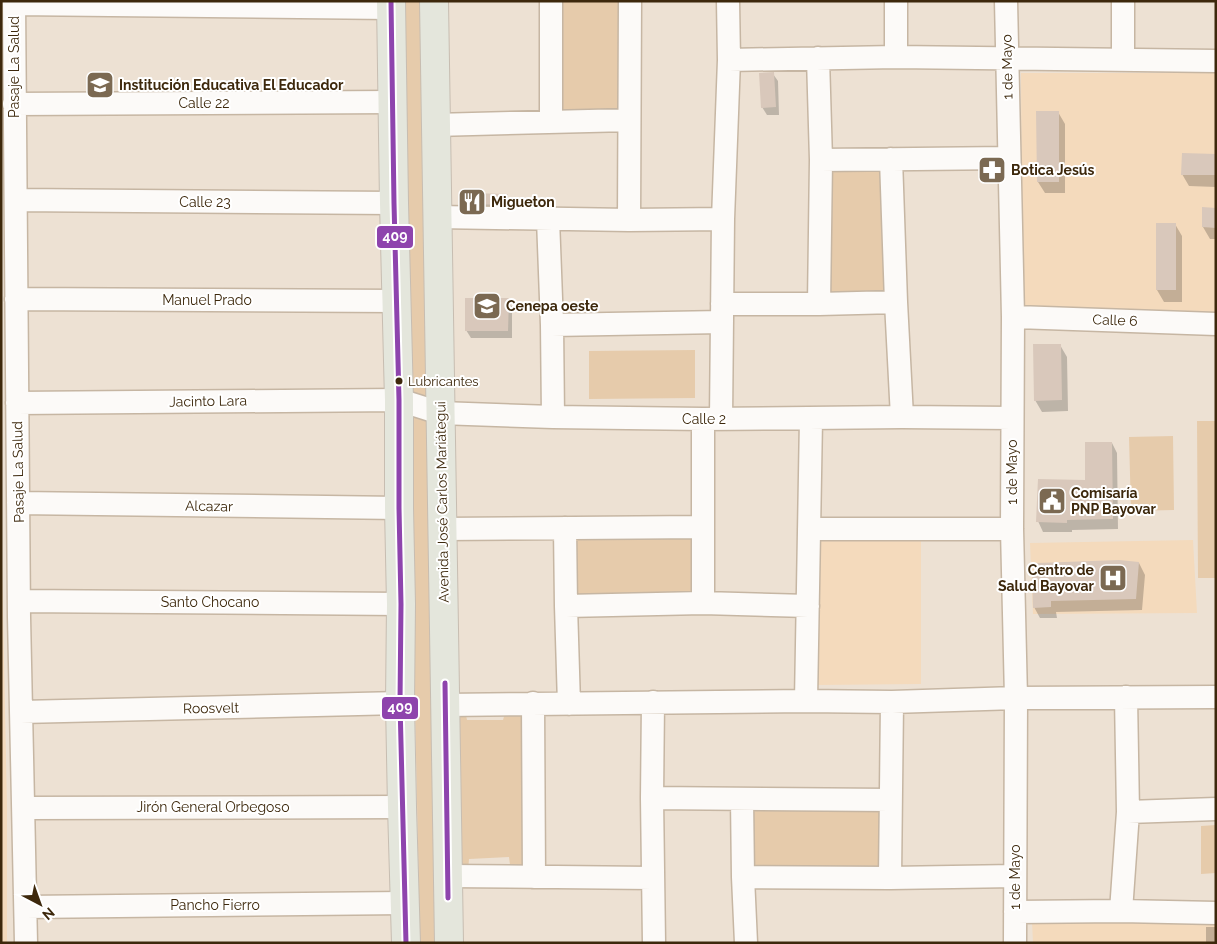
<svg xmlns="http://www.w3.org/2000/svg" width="1217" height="944" viewBox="0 0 1217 944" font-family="Raleway,sans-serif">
  <rect width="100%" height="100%" fill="#ede1d3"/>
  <path fill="#f4dabc" d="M1021,73h195v243l-194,-5z
    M1,516l6,290v137h-6z
    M818,531l103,1v152l-106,1z
    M1193,540l4,73 -164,1 -3,-71z
    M1216,920v23h-183l-1,-22z"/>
  <path fill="#e6cbab" d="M400,1h20l17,942h-17z
    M555,1h69l1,115 -66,2z
    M885,165l3,129 -62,2 2,-130z
    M695,350v48l-106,1v-48z
    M1197,421h19v157h-18z
    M1173,436l1,74 -43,1 -2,-74z
    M566,532l131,2 1,63 -130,4z
    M525,708l3,159 -17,5 -2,-15 -40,2 -1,12 -11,-1 -3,-154 12,-1 1,5h36l3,-10z
    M750,804h131l2,70h-132z
    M1216,825v48l-15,1v-48z"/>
  <path fill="#0003" d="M773,74l5,7 1,34h-12l-5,-8z
    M1058,112l7,12v69h-20l-7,-11z
    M1216,155v32l-27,-1 -7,-12z
    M507,195l4,8v9h-40l-4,-8z
    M1216,209v30h-6l-7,-12z
    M1175,224l7,12v66h-18l-7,-12z
    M508,299l4,8v31h-41l-5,-8z
    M1060,345l7,12 1,54 -26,1 -7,-12z
    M1112,443l5,10 1,76 -46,1v2h-29l-5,-11 48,-40z
    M1139,563l6,12 -3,35 -86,2 1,6h-17l-6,-11z
    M1206,927h10v16h-10z"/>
  <path fill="#d9c8bb" d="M774,72l2,35 -15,1 -2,-35z
    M1036,111h23v71h-22z
    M1182,153l34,1v21h-35z
    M466,193l42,1 -1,11 -41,-1z
    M1202,207l14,1v20l-14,-1z
    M1156,223h20v67h-20z
    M465,298h44l-1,33h-43z
    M1033,344h28l1,56 -28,1z
    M1085,442h27l1,77 -46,1v3l-31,-1 2,-43 47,1z
    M1119,560l20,2 -3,37 -85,2v6l-18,1 -1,-36h5v-9z"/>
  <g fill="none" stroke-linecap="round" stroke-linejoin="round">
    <defs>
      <path id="minor" d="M14,1l5,616 7,326
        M551,1v121
        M896,1v56
        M1006,1l7,316 -1,212 4,169 -1,245
        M14,4l377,4
        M818,58l3,102 -2,144
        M729,60l167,-3 320,4
        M1123,60v-59
        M14,104l379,-2
        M435,125l194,-5
        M891,159l5,143 6,115
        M821,160l188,-2
        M16,200l378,3
        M437,217l192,3 94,-1
        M548,219l4,106 1,92
        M629,220l1,-219
        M16,299l381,2
        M722,304h97l77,-2
        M1013,317l203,7
        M552,325l170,-3
        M17,403l382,-3 41,13 113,4 150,2 199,-2 110,1
        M721,419l2,-200 6,-159 -1,-59
        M18,503l381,5
        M565,528l1,78 3,98
        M442,529l261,-2
        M809,529h203
        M19,601l382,3
        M703,603v-184
        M566,606l137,-3 105,3
        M806,701l5,-282
        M653,702l-1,96 2,145
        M533,703l1,174
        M445,705l361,-4 86,1 124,-4 200,-1
        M21,712l379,-9
        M652,798l238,2
        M742,799l1,78 3,66
        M24,808l378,-1
        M1128,812l88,-3
        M448,876l204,2
        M743,877l147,1 125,-2
        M890,878l2,-176
        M26,907l379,-4
        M1121,911l95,2
        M1015,912l106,-1 7,-99 -2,-115"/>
      <path id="major" d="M391,1l3,202 5,197v108l2,96 -1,99 2,104 4,136
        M434,1l15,942"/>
    </defs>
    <use href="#minor" stroke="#c6b6a3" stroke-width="25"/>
    <use href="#major" stroke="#c7bdb1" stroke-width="30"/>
    <use href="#minor" stroke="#fcfaf8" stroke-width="22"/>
    <use href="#major" stroke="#e4e6dc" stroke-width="28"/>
    <defs>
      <path id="bus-1" d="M391,1l3,202 5,197v108l2,96 -1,99 6,240
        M445,683l3,215"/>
    </defs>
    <use href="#bus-1" stroke="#fff" stroke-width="9"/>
    <use href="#bus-1" stroke="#8e44ad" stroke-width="5"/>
  </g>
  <defs>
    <symbol id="school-square" viewBox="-11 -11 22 22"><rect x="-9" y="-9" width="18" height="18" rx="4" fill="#7b6952" stroke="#fff"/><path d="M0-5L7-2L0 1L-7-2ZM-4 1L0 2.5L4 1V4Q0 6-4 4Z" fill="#fff"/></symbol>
    <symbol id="pharmacy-square" viewBox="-11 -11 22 22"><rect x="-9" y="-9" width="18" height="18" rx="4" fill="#7b6952" stroke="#fff"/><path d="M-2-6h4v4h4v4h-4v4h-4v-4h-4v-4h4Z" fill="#fff"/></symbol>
    <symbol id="restaurant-square" viewBox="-11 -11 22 22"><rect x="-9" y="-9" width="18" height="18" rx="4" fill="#7b6952" stroke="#fff"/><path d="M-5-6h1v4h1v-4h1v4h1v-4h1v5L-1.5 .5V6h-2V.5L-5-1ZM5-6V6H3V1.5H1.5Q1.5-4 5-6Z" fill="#fff"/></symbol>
    <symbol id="civic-square" viewBox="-11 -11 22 22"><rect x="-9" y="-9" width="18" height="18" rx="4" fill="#7b6952" stroke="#fff"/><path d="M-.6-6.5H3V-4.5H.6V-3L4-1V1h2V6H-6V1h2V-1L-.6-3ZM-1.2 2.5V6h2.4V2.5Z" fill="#fff"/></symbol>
    <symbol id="hospital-square" viewBox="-11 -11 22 22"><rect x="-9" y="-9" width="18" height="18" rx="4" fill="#7b6952" stroke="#fff"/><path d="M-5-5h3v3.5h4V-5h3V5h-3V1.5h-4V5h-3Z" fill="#fff"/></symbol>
  </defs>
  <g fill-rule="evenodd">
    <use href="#school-square" x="84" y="69" width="32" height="32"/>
    <use href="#pharmacy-square" x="976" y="154" width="32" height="32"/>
    <use href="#restaurant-square" x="456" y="186" width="32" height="32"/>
    <use href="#school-square" x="471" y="290" width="32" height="32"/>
    <use href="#civic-square" x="1036" y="485" width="32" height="32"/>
    <use href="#hospital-square" x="1097" y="562" width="32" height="32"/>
  </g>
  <circle fill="#3d280c" stroke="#fff" stroke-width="2" cx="399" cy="381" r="4.5"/>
  <g text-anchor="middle" stroke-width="4" stroke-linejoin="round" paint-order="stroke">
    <g font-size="13" fill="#3d280c" stroke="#fff" text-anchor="start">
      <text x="408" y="386">Lubricantes</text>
    </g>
    <g font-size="14" fill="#3d280c" stroke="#fff">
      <text transform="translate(14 67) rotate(-90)" y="5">Pasaje La Salud</text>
      <text transform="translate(1007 67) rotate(-91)" y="5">1 de Mayo</text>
      <text x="204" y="108">Calle 22</text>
      <text x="205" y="207">Calle 23</text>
      <text x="207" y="305">Manuel Prado</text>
      <text transform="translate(1115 320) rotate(2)" y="5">Calle 6</text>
      <text transform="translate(208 401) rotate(-1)" y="5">Jacinto Lara</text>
      <text x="704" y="424">Calle 2</text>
      <text transform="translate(18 472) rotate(-91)" y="5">Pasaje La Salud</text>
      <text transform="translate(1012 472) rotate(-90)" y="5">1 de Mayo</text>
      <text transform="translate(442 502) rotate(-91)" y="5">Avenida José Carlos Mariátegui</text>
      <text transform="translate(209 506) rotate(1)" y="5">Alcazar</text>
      <text x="210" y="607">Santo Chocano</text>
      <text transform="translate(211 708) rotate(-1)" y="5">Roosvelt</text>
      <text x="213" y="812">Jirón General Orbegoso</text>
      <text transform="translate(1015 877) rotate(-90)" y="5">1 de Mayo</text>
      <text x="215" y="910">Pancho Fierro</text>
    </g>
    <g font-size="14" font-weight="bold" fill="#3d280c" stroke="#fff" text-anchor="start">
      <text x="119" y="90">Institución Educativa El Educador</text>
      <text x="1011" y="175">Botica Jesús</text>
      <text x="491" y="207">Migueton</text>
      <text x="506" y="311">Cenepa oeste</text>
      <text x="1071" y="498">Comisaría<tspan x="1071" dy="16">PNP Bayovar</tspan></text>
      <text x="1094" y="575" text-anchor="end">Centro de<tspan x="1094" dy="16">Salud Bayovar</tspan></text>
    </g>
  </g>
  <g stroke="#fff" stroke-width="2">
    <rect x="376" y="225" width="38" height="24" rx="5" fill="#8e44ad"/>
    <rect x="381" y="696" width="38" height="24" rx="5" fill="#8e44ad"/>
  </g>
  <g font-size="14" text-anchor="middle" font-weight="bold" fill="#fff">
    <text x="395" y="241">409</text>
    <text x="400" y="712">409</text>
  </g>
  <rect width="1217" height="944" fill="none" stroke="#3d280c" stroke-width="5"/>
  <g transform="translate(40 904) rotate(139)" stroke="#ffffff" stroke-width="4" paint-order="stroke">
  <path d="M0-4L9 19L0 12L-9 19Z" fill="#3d280c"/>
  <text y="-8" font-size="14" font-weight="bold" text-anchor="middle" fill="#3d280c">N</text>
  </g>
</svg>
